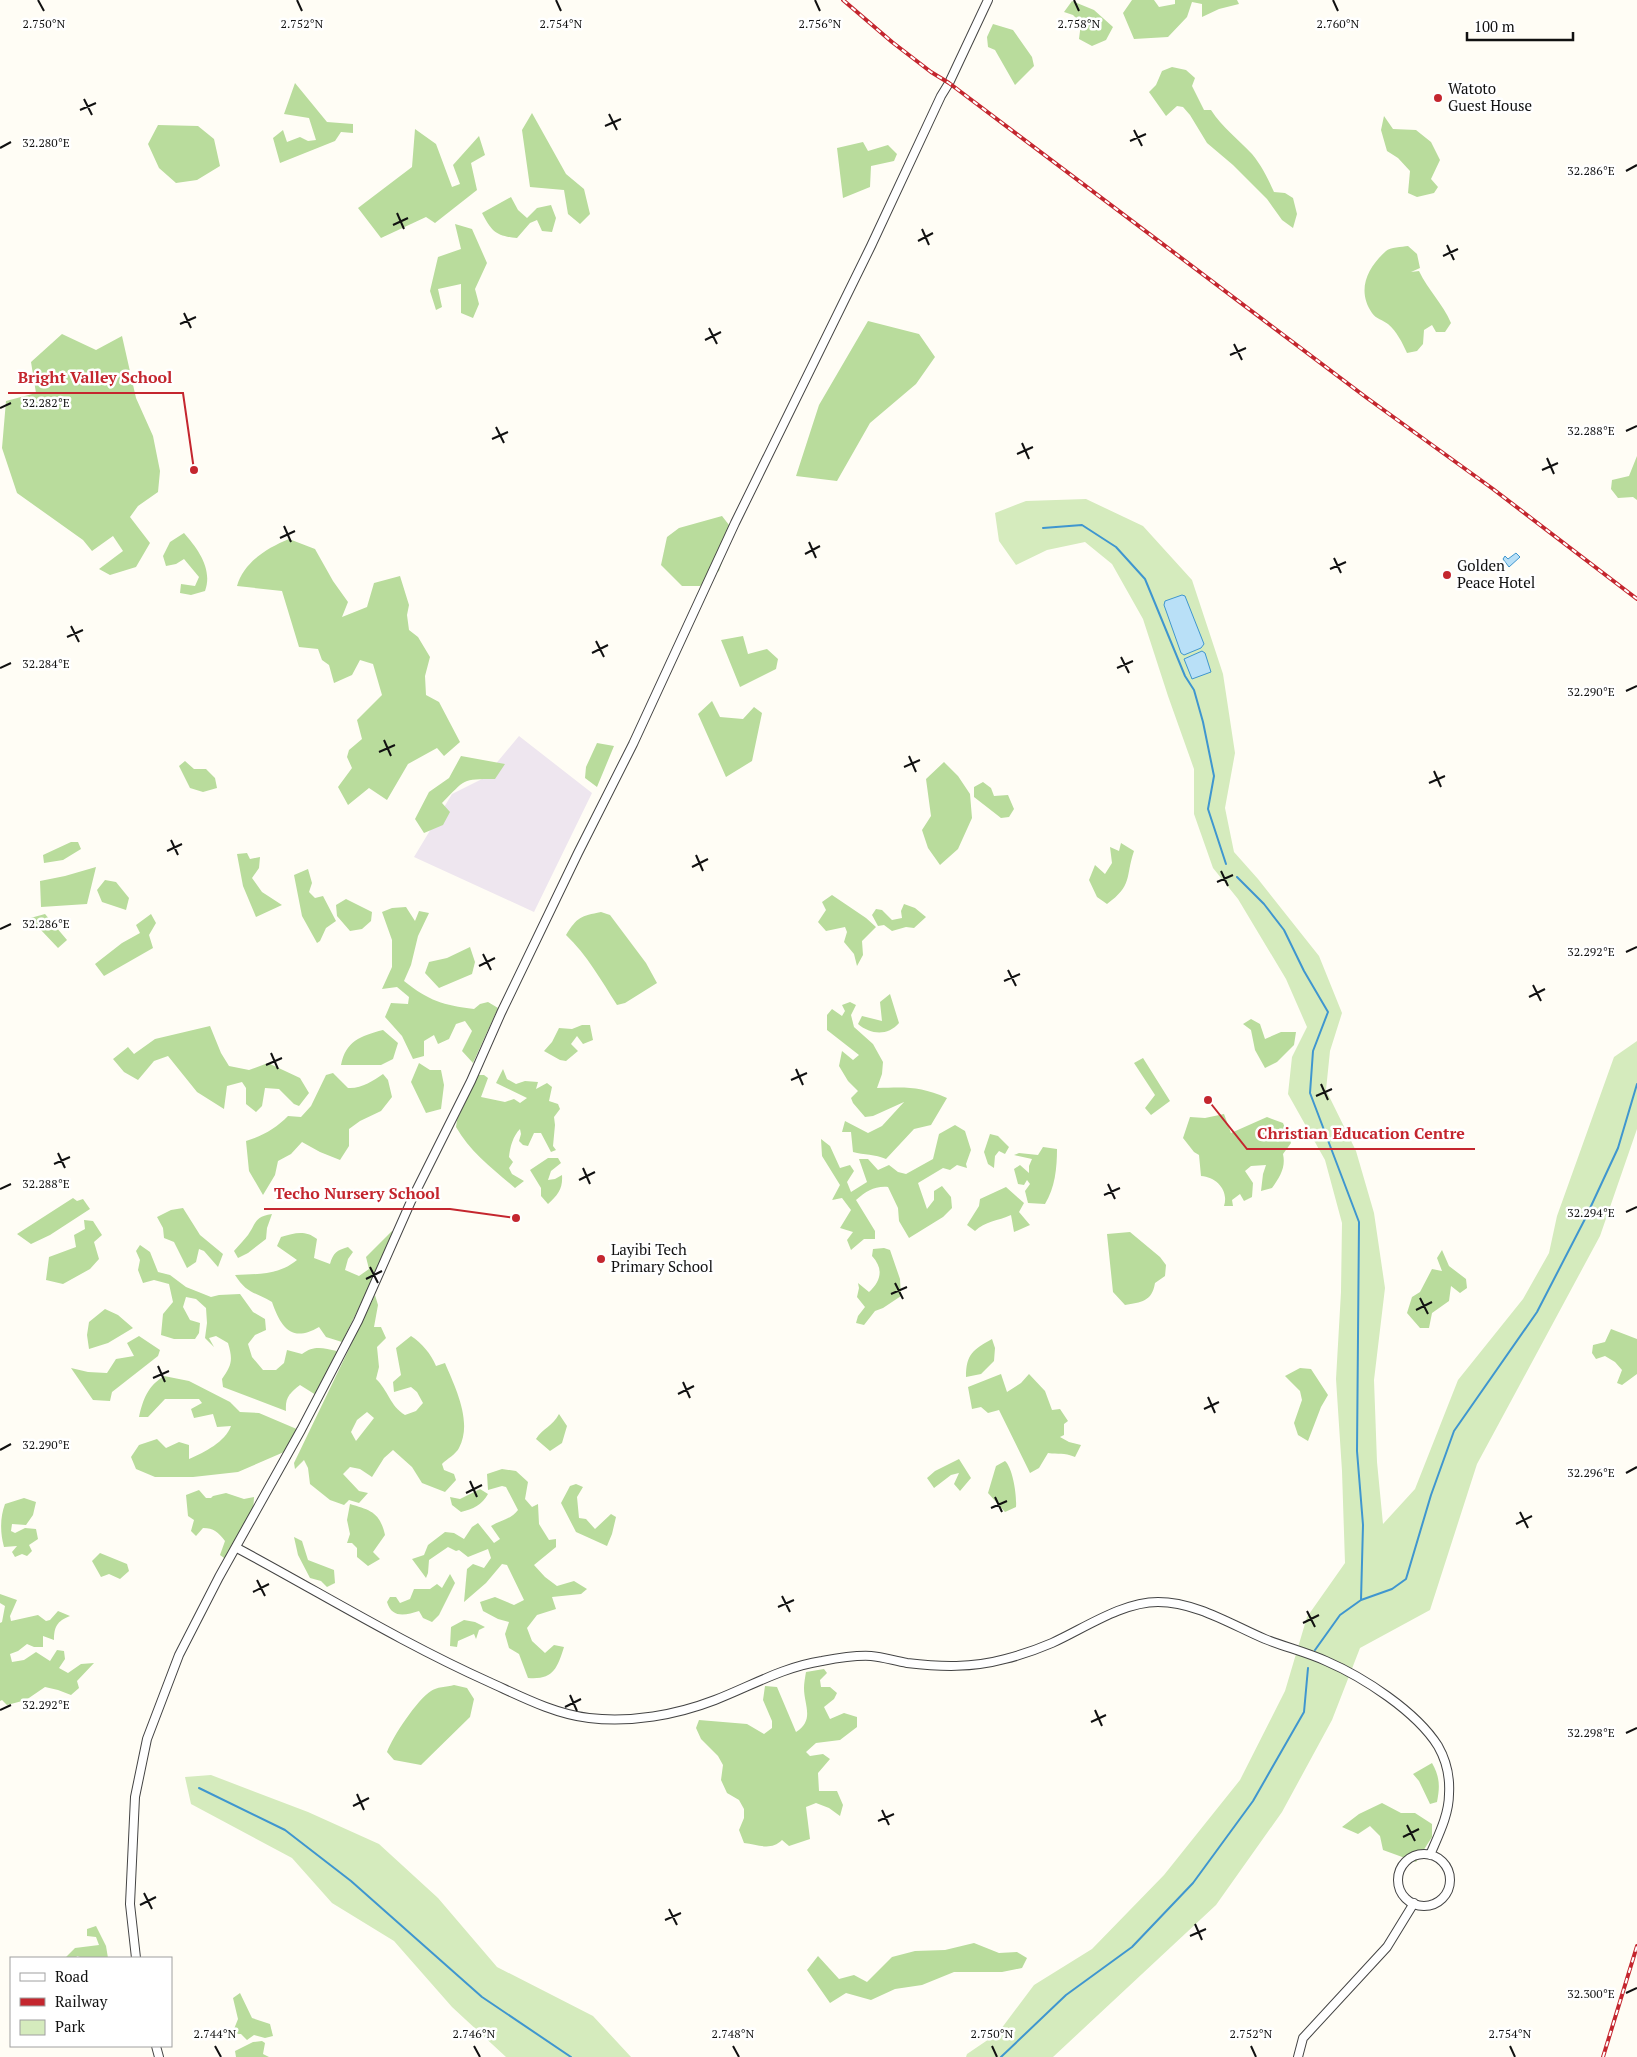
<svg xmlns="http://www.w3.org/2000/svg" width="1637" height="2057" viewBox="0 0 1637 2057" font-family="'PT Serif',serif">
  <rect width="100%" height="100%" fill="#fffdf5"/>
  <path fill="#eee6ef" d="M519,736l73,57 -58,119 -120,-55 38,-63 32,-16z"/>
  <path fill="#d5ebbd" d="M1086,499l57,27 49,54 31,94 12,79 -10,55 9,44 24,27 61,77 23,57 -12,38 -4,39 30,61 18,62 11,75 -11,92 3,82 6,62 32,-35 43,-109 65,-81 26,-46 8,-37 57,-159 23,-16v88l-37,107 -123,228 -47,146 -70,38 -28,72 -50,92 -66,93 -163,152h-87l1,-3 31,-21 36,-48 58,-36 72,-74 76,-95 45,-89 22,-74 38,-54 -3,-92 -6,-92 5,-87 1,-69 -17,-63 -37,-66 4,-37 15,-30 -21,-48 -48,-80 -25,-31 -19,-54v-45l-26,-73 -25,-77 -31,-55 -27,-22 -38,8 -31,15 -17,-24 -4,-28 31,-12z
    M211,1775l97,37 71,32 59,54 59,69 96,49 38,41h-125l-54,-50 -58,-66 -62,-38 -40,-45 -101,-54 -6,-27z"/>
  <path fill="#b9dc9c" fill-rule="evenodd" d="M1132,0h22l5,7 16,-3v-4h62l2,4 -20,5 -17,8v-13l-10,-2 -5,15 -19,20 -34,2 -11,-26z
    M1072,1l22,9 19,17 -7,13 -14,6 -13,-7 2,-16 -8,-8 -9,-3z
    M993,24l20,6 19,27 2,9 -19,19 -20,-35 -7,-3 -1,-10z
    M1172,67l14,3 9,8 -3,8 12,24h7c11,17 27,29 41,44 10,12 16,25 22,38l11,1 8,5 4,16 -4,14 -11,-8 -15,-21 -34,-34 -26,-22 -17,-28 -7,-8 -6,-1 -11,10 -17,-24 7,-7 6,-14z
    M295,83l32,39 26,2v9l-12,-1 -6,9 -55,22 -7,-25 10,-8 4,12 13,-5 8,4 8,-1 -7,-22 -25,-4z
    M532,113l34,61 18,15 6,25 -10,10 -12,-10 -4,-24 -34,-3 -8,-57z
    M1384,116l9,13 23,1 15,12 9,18 -9,19 7,8 -4,6 -17,4 -9,-4 2,-22 -12,-13 -11,-7 -6,-21z
    M158,125l40,1 16,13 6,27 -23,14 -21,3 -17,-15 -11,-24z
    M415,129l21,15 16,43 8,-3 -7,-19 26,-29 6,19 -14,8 6,27 -42,33 -9,-6 -45,21 -23,-30 54,-41z
    M863,142l5,9 20,-6 9,9 -3,7 -23,5 -1,21 -27,11 -6,-50z
    M511,197l7,13 9,8 10,-10 14,-3 5,13 -4,14 -10,-1 -5,-11 -7,3 -13,15c-21,-2 -25,-6 -35,-25z
    M455,224l17,5 15,34 -12,26 4,15 -6,14 -12,-5v-29l-23,5 4,18 -6,3 -6,-19 8,-34 23,-8z
    M1408,246l9,8 3,14 -9,4 8,-1c9,19 24,33 32,52l-6,9h-9l-4,-7 -8,5 -1,14 -6,7 -10,2c-5,-11 -10,-21 -19,-29 -5,-4 -12,-5 -16,-11 -16,-23 -4,-46 14,-62 4,-4 16,-4 22,-5z
    M868,321l51,13 16,23 -19,27 -46,39 -33,58 -41,-5 23,-71z
    M62,334l34,16 26,-14 14,62 17,38 7,35 -2,21 -20,14 -8,11 20,26 -14,24 -26,8 -11,-6 24,-18 -10,-15 -21,15 -9,-11 -66,-47 -15,-45 4,-47 30,-8 -5,-31z
    M1637,456v44l-4,-3 -15,1 -7,-9 1,-9 17,-4z
    M722,516l11,14 -14,41 -19,15h-18l-21,-21 6,-28 12,-9z
    M184,533c14,16 29,36 21,58l-14,4 -11,-2 1,-9 14,2 4,-9 -15,-18 -8,5 -10,2 -3,-10 7,-14z
    M289,539l26,10 18,32 15,21 -6,15 25,-10 7,-24 26,-7 9,29 -2,10 2,15 9,7 12,20 -5,19 1,19 13,7 21,40 -16,14 -7,-8 -29,16 -21,36 -18,-12 -21,17 -10,-18 14,-19 -5,-11 2,-7 13,-11 -5,-19 25,-25 -9,-31 -13,-4 -8,15 -18,8 -5,-18 -7,-5 -4,-11 -19,-2 -17,-56 -45,-5c7,-24 30,-38 52,-47z
    M743,636l5,18 19,-5 11,10 -2,10 -36,18 -19,-47z
    M712,701l8,16 23,2 11,-12 8,6 -10,48 -26,16 -28,-63z
    M597,743l17,3 -17,41 -12,-9 1,-11z
    M461,756l44,8 -10,15c-34,0 -29,0 -53,24l8,9 -7,13 -19,8 -9,-14 14,-27 20,-14z
    M185,761l9,8h12l9,9 2,10 -14,4 -13,-4 -11,-22z
    M944,762l14,14 12,18 2,24 -14,31 -18,16 -12,-17 -6,-18 9,-14 -5,-37z
    M983,782l8,6 3,8 14,-1 6,14 -5,8 -8,1 -27,-21v-10z
    M71,842h7l3,7 -18,11 -19,3 -1,-8z
    M1121,843l13,8c-9,27 -1,34 -27,53l-10,-7 -8,-17 6,-15 10,9 7,-11 -2,-16 9,4z
    M247,853l3,6 10,-2 -1,11 -7,10 10,14 20,13 -26,12 -13,-31 -6,-32z
    M96,867l-9,37 -46,3 -1,-26 25,-5z
    M308,869l4,14 -3,9 6,6 8,-2 13,25 -10,7 -6,13 -3,2 -15,-27 -8,-41z
    M105,880l11,2 13,16 -3,12 -24,-8 -5,-12z
    M832,895l34,23 10,9 -14,14 1,14 -6,11 -3,-12 -10,-12 3,-10 -2,-5 -19,4 -8,-9 8,-12 -4,-8z
    M346,899l26,13 -1,9 -9,8 -12,2 -13,-15 -1,-11z
    M904,904l11,4 11,9 -12,11 -8,-1 -14,4 -8,-6 -6,1 -6,-11 4,-6 6,1 10,10 10,-2 -1,-7z
    M406,907l9,14 4,-10 10,2 -11,23 -7,29 -7,16c25,20 39,24 70,28l6,-5 8,-2 10,6 -25,55 -11,-12 10,-20 -7,-10 -9,3 -7,15 -11,5 -4,-9 -10,6v15l-11,3 -11,-23 -17,-19 6,-14 17,1 1,-7 -12,-10 -15,2 10,-22v-27l-10,-28 10,-4z
    M601,912l9,3 36,48 11,20 -32,20 -8,2c-16,-25 -30,-50 -51,-70 11,-18 15,-19 35,-23z
    M45,914l22,26 -9,8 -18,-19 -16,1 -1,-10z
    M151,914l5,9 -7,12 4,13 -49,28 -9,-12 27,-21 18,-10 -4,-8z
    M470,947l5,15 -3,12 -33,14 -14,-15 4,-11 18,-4z
    M890,994l9,29c-11,13 -28,12 -41,1l4,-8 20,5 -2,-19z
    M850,1002l6,3 -5,10 3,12 19,17 10,18 -1,12 -5,14c29,-1 43,-2 70,10l-16,27 -17,4 -28,30c-11,-5 -22,-4 -33,-7l-2,-20h-9l3,-11 23,12 14,-7 22,-24 -31,14 -8,1 -12,-14 -2,-5 7,-7 -10,-10 -9,-15 3,-15 11,9 6,-5 -32,-25v-15l5,-6 10,7 3,-5 -3,-6z
    M1251,1019l9,5 5,15 16,-7h15l-2,13 -17,17 -12,6 -10,-18 -4,-20 -8,-6z
    M582,1025h8l3,15 -10,4 -6,-8 -6,8 7,7 -12,10 -6,-1 -16,-9 8,-9 7,-14 13,1z
    M210,1026l11,27 8,13 20,4 19,-7 32,15 9,15 -10,13 -5,-2 -15,-15 -14,-1 -3,18 -6,6 -10,-8v-16l-4,-6 -15,4 -3,23 -27,-17 -29,-36 -14,5 -16,19 -14,-8 -11,-13 15,-12 6,7 21,-15z
    M383,1030l15,13 -5,16 -12,6h-40c5,-24 19,-29 42,-35z
    M1143,1058l27,43 -19,14 -6,-7 10,-13 -21,-32z
    M419,1063l11,7h11l3,15 -3,24 -15,4 -15,-31z
    M503,1069l4,10 9,5 9,-3 13,1 -2,7 11,-6 5,4 -3,14 9,3 2,5 -6,8 1,8 -2,21 3,4 -5,2 -10,-19h-7l-6,13 -5,-1 -4,-4 2,-7 -1,-5c-7,7 -10,18 -11,28l4,5 -4,6 3,6 12,7 -9,7c-21,-18 -45,-36 -59,-61l1,-7 21,-45h6l4,3 -7,19 24,5 9,-3 6,4 7,-5 -31,-15z
    M333,1073l15,15c13,1 25,-7 35,-14l5,6 4,17 -11,14 -21,10 -11,8v17l-9,14 -20,-8 -18,-10 -11,12 -13,7 -3,14 -12,20 -14,-24 -3,-30c17,-5 30,-13 42,-25l13,1 10,-11 15,-31z
    M1224,1114l7,19 36,-16 16,6 8,20 -8,11c3,13 -3,23 -11,34l-11,3 2,-17 3,-9 -15,1 -6,5 8,12 -1,14 -8,4 -4,-7 -8,6 1,6h-9c5,-15 -7,-29 -23,-30l-2,-21 -5,-3 -11,-14 7,-21 15,1z
    M955,1125l10,6 6,19 -5,14 1,4 -10,-3 -7,5 -7,-2 -25,15 9,26 7,-9v-9l8,-5 9,11 1,11 -9,9 -34,21 -10,-17 -1,-13 -10,-21c-14,-1 -21,4 -32,13l19,31v8h-11l-13,11 -4,-10 6,-8 -13,-4 11,-18 -9,-12 -10,2 8,-15 -18,-29 -1,-17 9,7 10,22 10,-3 4,6 -7,11 4,10 16,-10 -8,-23h9l10,11 11,-5 9,7 8,2 27,-15 6,-25z
    M990,1134l8,2 11,11 -4,7 -6,-3 -4,5 -1,12 -6,-4 -4,-12z
    M1043,1147l14,2c0,19 -2,39 -12,55l-17,-1 -3,-12 5,-7 -3,-4 -3,5 -6,-1 -4,-15 6,-4 9,8v-7l3,-7 -18,-4 5,-2 19,2z
    M548,1158h10l3,5 -10,8 -3,9 7,-1 7,-4c1,14 -4,20 -14,29l-7,-8v-8l-11,-18z
    M1006,1187l18,16 -5,9 11,13 -16,7 -3,-17c-13,6 -26,6 -36,16l-8,-6 12,-19 1,-7z
    M73,1198l4,3 6,-2 7,10 -40,26 -19,9 -14,-10z
    M183,1208l17,27 23,19 -5,13 -14,-16 -5,-2 -3,13 -9,6 -13,-26 -10,-4 -1,-10 -6,-11 14,-7z
    M272,1214l-5,14 -1,11 -18,14 -10,5 -4,-7c5,-6 10,-11 14,-16 9,-13 6,-18 24,-21z
    M84,1220l9,1 9,14 -8,7 5,17 -9,10 -27,15 -17,-4 3,-23 27,-10 -2,-12 11,-6z
    M392,1231v9l-50,102 -16,-5 -7,-10c-27,16 -38,1 -47,-25 -17,-10 -25,-8 -37,-27 23,-1 44,0 62,-15l-20,-14 4,-9c14,-4 24,-7 36,2l-3,19 16,6c3,-11 7,-14 18,-17l5,5 -5,7 -3,11 14,6 10,-7 -3,-12z
    M1130,1232l30,25 6,8 -1,11 -10,7c-3,19 -14,19 -30,22l-12,-13 -6,-58z
    M140,1245l10,7 8,20 12,3 16,12 25,10 8,-2 21,-1 13,18 12,7 1,11 -11,5 -7,9 4,13 11,13h13l8,-7 3,-13 15,4c12,-9 21,-6 35,-3l-21,44 -16,-10c-10,8 -15,12 -14,26l-63,-24 -1,-8c10,-14 11,-19 6,-36l-12,-7 -7,2 5,9 -9,-9 2,-15 -1,-15 -10,-9 -10,-2 -3,10 7,13 10,3 -1,10 -4,6h-21l-13,-4 2,-21 10,-12 -4,-18 -15,-4 -11,3 -5,-13 2,-10 -4,-9z
    M884,1248l6,2 10,29 1,17 -18,12 -8,3 -11,14 -8,-2 2,-7 7,-9 -8,-10 2,-9 -1,-5 11,9c12,-11 15,-23 3,-36l1,-7z
    M1442,1250l7,16 17,13 1,9 -7,5 -9,-7 -2,15 -17,12 -3,15h-9l-13,-15 5,-16 8,-5 12,-23 10,2 -5,-13z
    M375,1295l3,10 -4,22h7l5,11 -9,9 2,20 -3,12c12,11 14,27 29,36l11,-4 7,-8 -6,-11 -6,-5 -17,5 -1,-10 8,-7 -5,-27 15,-12c11,7 20,18 25,30l9,-3c10,24 28,59 14,85 -3,6 -12,11 -17,16l2,6 10,4 2,6 -11,12 -23,-9 -10,-16 -19,-17 -9,8 -12,19 -12,-8 -10,-2 -7,7 16,17 9,2 -9,10 -10,-3 -5,5 -14,-5 -20,-16 -2,-16 -4,-8 -9,9 -1,-6zM367,1412l7,6 -18,23 -5,-9 6,-12z
    M105,1309l13,6 15,13 -25,15 -19,6 -2,-14 2,-13z
    M1611,1329l26,10v35l-15,11 -5,-2 5,-13 -7,-8 -10,-6 -9,3 -4,-6 1,-8 12,-3z
    M139,1336l21,14 -2,6 -46,36 -2,9 -17,-1 -22,-32 17,4 19,1 9,-14 18,-3 -7,-13z
    M992,1339l3,9 -1,13 -13,13 -15,3c0,-23 7,-27 26,-38z
    M1300,1368l11,1 17,26 -7,12 -13,34 -10,-6 -4,-12 8,-23 -2,-9 -15,-15z
    M1001,1374l6,18 14,-9 8,-9 16,17 7,19 8,-1 8,12 -4,3v11l-4,2 9,5 12,3 -6,12c-12,-5 -16,-2 -27,-4l-9,15 -9,5 -31,-63 -11,3 -7,-6 -9,2 -4,-22z
    M164,1376l25,5 41,21 10,10 19,1 40,17 -15,22 -46,20 -45,5h-38l-19,-8 -5,-12 8,-12 18,-6 9,9 13,-6 10,3v14c16,-7 36,-17 42,-33l-14,1 -4,-13 -19,4 -3,-9 11,-6 -3,-4h-34l-17,18h-9c4,-18 9,-31 25,-41z
    M559,1414l8,12 -5,17 -12,8 -14,-12c6,-10 17,-13 23,-25z
    M959,1459l12,19 -11,13 -6,-7 5,-11 -8,2 -17,13 -7,-10 8,-7z
    M1005,1461c8,7 12,35 11,46l-11,5 -17,-19 8,-27z
    M502,1469l14,2 12,11 -3,17 7,8 6,-3 1,20 10,16 7,-1v8l-22,18 11,12 12,9 17,-5 13,8 -6,5 -29,3 4,12 -19,6 -10,13 5,13 13,12 9,-8 10,2c-7,22 -11,33 -36,31l-9,-24 -10,-6 -4,-14 4,-12 -11,-3 -15,-8 -3,-9 15,-5 19,8 10,-5 -17,-35 -5,-1 -16,19 -22,19 3,-33 6,-5 11,4 7,-10 -3,-9 -20,8 -9,-7 -3,1 -8,-4 -19,13 -1,13 -2,5 -14,-19 12,-4 4,-10 17,-13 9,1 10,6 8,-12 6,-4 16,20 6,-4 -9,-13c10,-6 19,-6 27,-16l-12,-23 -4,-1 -14,4 -1,-16z
    M576,1484l7,3 -6,10 2,21 7,1 9,10 16,-15 5,3 -4,17 -5,12 -31,-14 -15,-29 9,-17z
    M480,1489l8,5c-6,11 -15,15 -27,18l-9,-7 -2,-8 10,2z
    M199,1490l7,8h5l2,-2 13,-3 18,6 10,-2 -1,16 -25,48 -8,-6 5,-14c-7,-9 -11,-13 -22,-13l-7,8 -5,-5 3,-11 -6,-4 -2,-21z
    M24,1498l12,4 -3,13 -7,10 -14,-1 -1,7 4,2 10,-5 11,1 2,10 -9,6 3,6 -5,5 -5,-2 -7,3 -3,-5 5,-6 -13,1c-4,-14 -4,-30 1,-43z
    M350,1504c20,6 30,8 35,31l-12,17 7,7 -12,7 -11,-9v-9l-5,-5h-5l3,-9 -3,-14z
    M294,1537l8,4 6,19 26,10 1,13 -8,4 -6,-6 -11,-3 -12,-23z
    M100,1553l27,11 2,7 -9,8 -11,-5 -8,3 -9,-16z
    M450,1574l5,9 -16,32 -7,7 -9,-4 -4,-7c-13,4 -27,8 -32,-9l3,-5h6l4,6 10,-4 4,-10h16l7,-5 5,4z
    M0,1594l17,6 -7,16 1,5 27,-6 8,6 4,-1 8,-9 12,5c-13,5 -16,11 -16,24l-11,-4v11h-9l-7,-3 -9,7 -8,3 2,8 12,-2 12,-8 14,9 7,-11 7,1 1,8 -6,9 9,5 13,-9 13,-1 -17,18 2,7 -8,7 -13,-5 -13,-3 -19,13 -19,5 -5,-5 -2,1v-78l2,-1 3,-16 -5,-3z
    M464,1620l11,2 10,5 -6,3 -3,9 -2,-5 -16,7 -1,6 -7,-1 1,-19z
    M824,1669l3,4 -7,7 1,7h9l7,6 -3,6 -10,8 6,12 14,-6 13,4v10l-17,13 -24,3 -10,9 4,4 13,-2 7,5 -12,14 1,18h18l6,14 -3,11 -11,-8 -13,-5 -10,4 4,32 -21,7 -7,-6c-11,11 -23,5 -38,3l-5,-13 5,-12v-9l-5,-9 -12,-7 -6,-13 2,-15 -5,-9 -17,-17 -5,-11 3,-8 48,4 17,10 8,-6v-7l-9,-21 2,-14 12,1 19,45c19,-12 8,-27 8,-44 0,-5 1,-10 2,-16z
    M454,1685l13,3 7,11 -4,18 -49,48 -27,-5 -7,-8c6,-16 30,-52 44,-61 5,-4 16,-4 23,-6z
    M1432,1763c8,14 8,24 5,39l-7,2 -11,-23 -6,-7z
    M1382,1803l19,10h14l17,11v13l-16,25 -33,-12 -3,-14 -10,-10 -12,8 -16,-7 17,-13z
    M96,1926l10,20 2,12h-25l-6,-2 -1,2h-11l10,-10 24,-3 -3,-8 -9,-1v-7z
    M974,1943l25,10 18,-1 10,6 -5,10 -20,4h-48l-32,13 -27,4 -24,11 -25,-7 -16,10 -23,-33 11,-14 21,23 15,-4 13,7 25,-25 23,-6 30,-1z
    M240,1993l12,25 18,6 3,12 -8,2 -11,-3 -7,5 -6,-6h-9l6,-15 -5,-21z
    M262,2041l3,2 -2,11 6,3h10h-43l-1,-6 18,-9z"/>
  <path fill="#b9e0f7" stroke="#3f96cf" d="M1516,553l4,4 -11,10 -6,-8 2,-3 3,3z
    M1182,595l3,1 19,48 -3,4 -17,7 -3,-2 -17,-48 1,-4z
    M1202,651l3,2 6,19 -19,7 -8,-20z"/>
  <g fill="none" stroke-linecap="round" stroke-linejoin="round">
    <path stroke="#3f96cf" stroke-width="2" d="M1043,528l39,-3 34,22 29,32 40,97 9,14 9,32 11,54 -6,33 18,55
      M1237,877l27,27 20,26 20,41 24,41 -15,39 -3,42 49,129 -2,229 6,74 -2,75
      M1315,1650l25,-35 21,-15 31,-11 14,-10 25,-84 23,-64 83,-119 48,-93 33,-71 19,-64
      M199,1788l86,42 66,51 131,116 89,60
      M1001,2057l65,-62 66,-48 61,-64 60,-82 51,-89 4,-44"/>
    <defs>
      <path id="tertiary" d="M237,1548c84,45 165,95 252,134 31,14 65,32 100,36 42,5 87,-3 126,-18 36,-14 68,-33 107,-39 16,-3 33,-6 49,-5 12,1 24,5 36,7 34,4 65,5 98,-4 16,-4 33,-10 47,-16 33,-15 70,-41 106,-41 38,0 74,23 107,37 20,8 41,13 61,22 37,16 90,50 112,85 8,14 12,32 11,48 0,21 -11,42 -19,61
        M1398 1880a26 26 0 1 1 52 0a26 26 0 1 1-52 0Z
        M136,1958l-6,-54 5,-107 12,-58 32,-84 40,-78 82,-147 57,-109 54,-122 59,-118 30,-68 77,-160 55,-109 102,-221 136,-277 70,-150 8,-13 39,-83
        M156,2046l3,11
        M1298,2057l5,-19 84,-91 27,-44"/>
    </defs>
    <use href="#tertiary" stroke="#444" stroke-width="10"/>
    <use href="#tertiary" stroke="#fff" stroke-width="8"/>
    <defs>
      <path id="rail" d="M843,0l49,42 39,30 18,11 418,315 126,91 144,110
        M1603,2057l34,-111"/>
    </defs>
    <use href="#rail" stroke="#c4262e" stroke-width="4"/>
    <use href="#rail" stroke="#fff" stroke-width="2" stroke-dasharray="5.5" stroke-linecap="butt"/>
  </g>
  <path fill="none" stroke="#111" stroke-width="2" d="M38,0l6,11M297,0l5,11M556,0l5,11M815,0l5,11M1074,0l5,11M1333,0l5,11M84,99l8,16M80,110l16,-7M609,114l8,16M605,126l16,-7M1134,130l8,16M1130,141l16,-7M0,148l11,-6M1626,171l11,-6M397,213l7,16M393,225l15,-7M922,229l7,16M918,241l15,-8M1447,245l7,15M1443,256l15,-7M184,313l7,15M180,324l16,-7M709,328l8,16M705,340l16,-8M1234,344l8,16M1230,355l16,-7M0,408l11,-5M496,427l8,16M1626,431l11,-5M492,439l16,-7M1022,443l7,16M1017,454l16,-7M1547,458l7,16M1542,470l16,-7M284,526l7,16M280,538l15,-7M809,542l7,16M805,554l15,-8M1334,558l7,15M1330,569l16,-7M71,626l8,16M67,637l16,-7M596,641l8,16M592,653l16,-8M1121,657l8,16M0,668l11,-5M1117,668l16,-7M1626,691l11,-5M384,740l7,16M379,752l16,-7M909,756l7,16M904,767l16,-7M1434,771l7,16M1429,783l16,-7M171,840l7,15M167,851l15,-7M696,855l7,16M692,867l16,-8M1221,871l7,15M1217,882l16,-7M0,929l11,-5M1626,952l11,-5M483,954l8,16M479,966l16,-8M1008,970l8,16M1004,981l16,-7M1533,985l8,16M1529,997l16,-8M271,1053l7,16M266,1065l16,-7M796,1069l7,16M791,1080l16,-7M1321,1084l7,16M1316,1096l16,-7M58,1153l7,15M54,1164l16,-7M583,1168l7,16M579,1180l16,-8M1108,1184l7,15M0,1189l11,-5M1104,1195l16,-7M1626,1212l11,-5M370,1267l8,16M366,1279l16,-8M895,1283l8,16M891,1294l16,-7M1420,1298l8,16M1416,1310l16,-8M158,1366l7,16M153,1378l16,-7M683,1382l7,16M678,1394l16,-8M1208,1397l7,16M1204,1409l15,-7M0,1450l11,-6M1626,1473l11,-6M470,1481l7,16M466,1493l16,-8M995,1497l7,15M991,1508l16,-7M1520,1512l8,16M1516,1524l16,-8M257,1580l8,16M253,1592l16,-8M782,1596l8,16M778,1607l16,-7M1307,1611l8,16M1303,1623l16,-8M570,1695l7,16M565,1707l16,-8M0,1710l11,-5M1095,1710l7,16M1091,1722l15,-7M1626,1733l11,-5M357,1794l7,16M353,1806l16,-8M882,1810l7,15M878,1821l16,-7M1407,1825l8,16M1403,1837l16,-8M144,1893l8,16M140,1905l16,-8M669,1909l8,16M665,1920l16,-7M1195,1924l7,16M1190,1936l16,-7M1626,1993l11,-5M215,2046l6,11M474,2046l6,11M733,2046l6,11M992,2046l5,11M1251,2046l5,11M1510,2046l5,11"/>
  <g fill="#c4262e" stroke="#fff" stroke-width="2">
    <circle cx="1438" cy="98" r="5"/>
    <circle cx="1447" cy="575" r="5"/>
    <circle cx="601" cy="1259" r="5"/>
  </g>
  <g text-anchor="middle" stroke-width="5" stroke-linejoin="round" paint-order="stroke">
    <g font-size="15" fill="#111" stroke="#fff" text-anchor="start">
      <text x="1448" y="94">Watoto<tspan x="1448" dy="17">Guest House</tspan></text>
      <text x="1457" y="571">Golden<tspan x="1457" dy="17">Peace Hotel</tspan></text>
      <text x="611" y="1255">Layibi Tech<tspan x="611" dy="17">Primary School</tspan></text>
    </g>
  </g>
  <g font-size="12" text-anchor="middle" fill="#111" stroke="#fff" stroke-width="5" stroke-linejoin="round" paint-order="stroke">
    <text x="44" y="28">2.750°N</text>
    <text x="302" y="28">2.752°N</text>
    <text x="561" y="28">2.754°N</text>
    <text x="820" y="28">2.756°N</text>
    <text x="1079" y="28">2.758°N</text>
    <text x="1338" y="28">2.760°N</text>
    <text x="46" y="147">32.280°E</text>
    <text x="1591" y="175">32.286°E</text>
    <text x="46" y="407">32.282°E</text>
    <text x="1591" y="435">32.288°E</text>
    <text x="46" y="668">32.284°E</text>
    <text x="1591" y="696">32.290°E</text>
    <text x="46" y="928">32.286°E</text>
    <text x="1591" y="956">32.292°E</text>
    <text x="46" y="1188">32.288°E</text>
    <text x="1591" y="1217">32.294°E</text>
    <text x="46" y="1449">32.290°E</text>
    <text x="1591" y="1477">32.296°E</text>
    <text x="46" y="1709">32.292°E</text>
    <text x="1591" y="1737">32.298°E</text>
    <text x="1591" y="1998">32.300°E</text>
    <text x="215" y="2038">2.744°N</text>
    <text x="474" y="2038">2.746°N</text>
    <text x="733" y="2038">2.748°N</text>
    <text x="992" y="2038">2.750°N</text>
    <text x="1251" y="2038">2.752°N</text>
    <text x="1510" y="2038">2.754°N</text>
  </g>
  <path fill="none" stroke="#c4262e" stroke-width="2" d="M194 470L183 393H8M1208 1100L1247 1149H1475M516 1218L450 1209H264"/>
  <g fill="#c4262e" stroke="#fff" stroke-width="2">
    <circle cx="194" cy="470" r="5"/>
    <circle cx="1208" cy="1100" r="5"/>
    <circle cx="516" cy="1218" r="5"/>
  </g>
  <g font-size="16" text-anchor="middle" font-weight="bold" fill="#c4262e" stroke="#fff" stroke-width="5" stroke-linejoin="round" paint-order="stroke">
    <text x="95" y="383">Bright Valley School</text>
    <text x="1361" y="1139">Christian Education Centre</text>
    <text x="357" y="1199">Techo Nursery School</text>
  </g>
  <rect x="10" y="1957" width="162" height="90" fill="#ffffff" stroke="#a0a0a0"/>
  <rect x="20" y="1973" width="25" height="8" fill="#ffffff" stroke="#a0a0a0"/>
  <text x="55" y="1982" font-size="15" fill="#111111">Road</text>
  <rect x="20" y="1998" width="25" height="8" fill="#c4262e" stroke="#a0a0a0"/>
  <text x="55" y="2007" font-size="15" fill="#111111">Railway</text>
  <rect x="20" y="2020" width="25" height="15" fill="#d5ebbd" stroke="#a0a0a0"/>
  <text x="55" y="2032" font-size="15" fill="#111111">Park</text>
  <path d="M1467 32v8h106v-8" fill="none" stroke="#111111" stroke-width="2.5"/>
  <text x="1474" y="32" font-size="15" fill="#111111" stroke="#ffffff" stroke-width="4" paint-order="stroke">100 m</text>
</svg>
